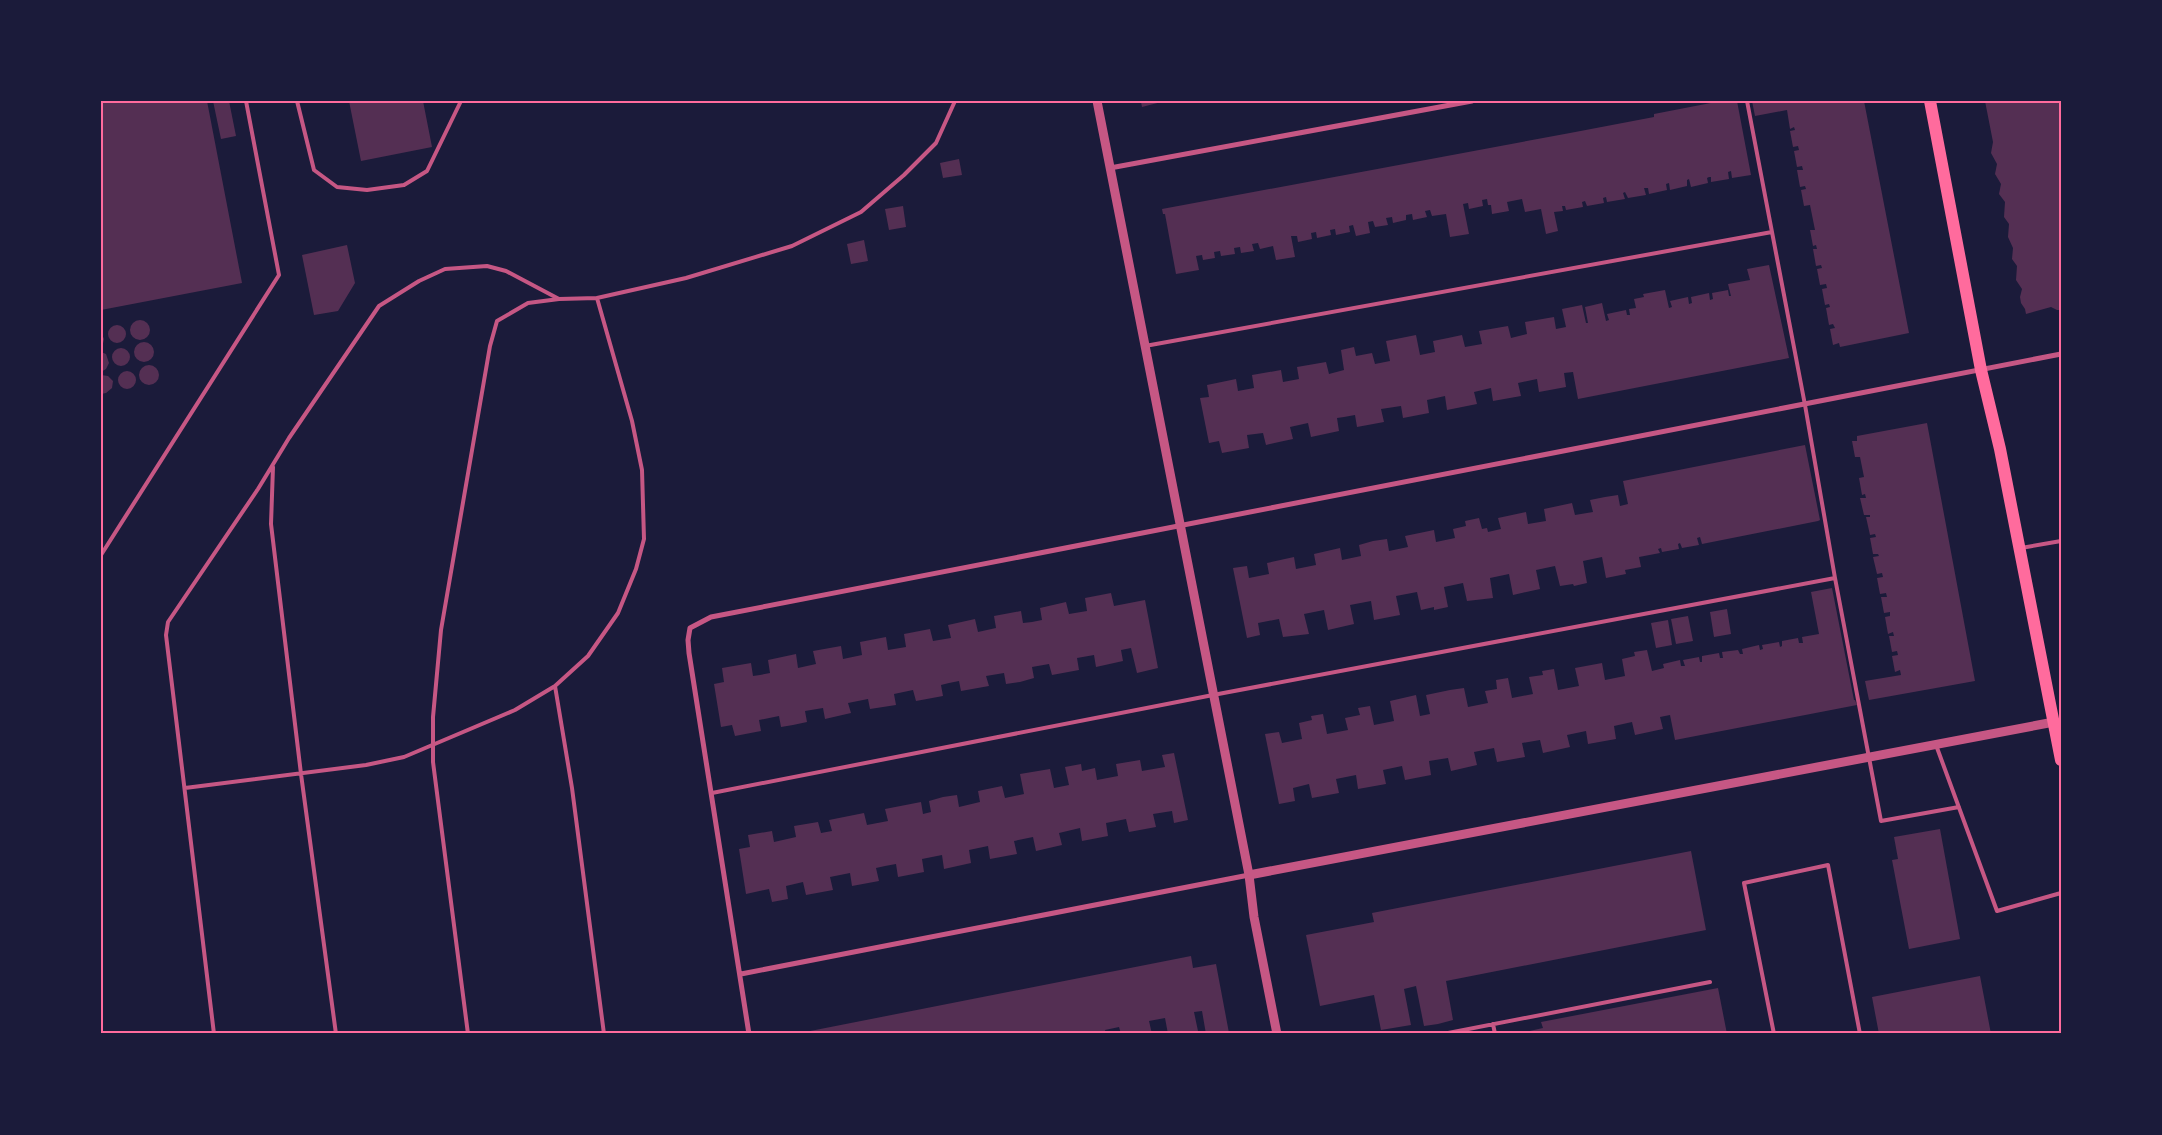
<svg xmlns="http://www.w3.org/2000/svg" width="2162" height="1135" viewBox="0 0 2162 1135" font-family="'Exo 2',sans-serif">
  <rect width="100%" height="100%" fill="#1b1b3a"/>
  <path fill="#542f53" d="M101,101h106l35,182 -141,27z
    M213,101h16l7,35 -15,3z
    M349,101h74l9,46 -71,14z
    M1165,101l-23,6 -1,-5 2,-1z
    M1721,101h16l14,74 -19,3 -1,-7 -3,1 1,7 -18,3v-5h-2l-2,1 1,5 -17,4 -2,-8 -2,1v6l-17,4 -1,-7 -3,1 1,6 -18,4 -1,-6h-4l2,7 -18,3 -3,-6 -2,1 2,6 -18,3 -1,-5 -3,1 1,5 -17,3 -2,-5 -3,1 1,5 -17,3 -1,-4h-3l1,5 -9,1 4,19 -12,3 -5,-25 -16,3 -3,-13 -15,3 2,9 -17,3 -1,-9h-3l-1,-6 -5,1 1,6 -14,3 -1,-6 -5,1 6,30 -19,3 -4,-23 -14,2 -2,-6 -5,1 2,6 -14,3 -1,-6 -6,1v5l-13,3 -1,-6 -6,1 2,7 -13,2 -2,-6 -5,1 2,11 -14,3 -3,-11 -4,1 1,6 -14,3 -1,-6 -5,1 1,5 -14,3 -1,-6 -5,1 1,6 -14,3 -1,-6h-6l4,21 -19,3 -3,-14 -13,3 -2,-6 -6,1 2,7 -13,2 -1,-6 -6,1 1,6 -14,2 -1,-5 -6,1 1,6 -12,2 -1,-5 -6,1 3,14 -23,4 -11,-60h-2l-1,-5 408,-76 84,-16v-3z
    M1752,101h112l45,232 -69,14 -1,-4 -6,2 -3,-16 5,-1 -2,-4 -4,1 -3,-17 4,-1 -1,-3 -4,1 -3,-16 5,-1 -1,-4 -6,1 -3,-16 5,-1 -1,-3 -5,1 -3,-17h4l-1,-4 -3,1 -3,-16h5l-5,-25 -6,1 -3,-16 5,-1 -1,-3 -5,1 -3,-17h6l-1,-4 -5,1 -3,-16 5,-1 -1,-4 -5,1 -3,-16 5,-1 -1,-3 -4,2 -3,-19 -32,6z
    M1985,101h76v209h-4l-6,-3 -25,7 -1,-5 -4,-6 -1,-6 2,-8 -6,-9 1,-14 -5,-7 1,-11 -5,-11 1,-13 -5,-7 1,-15 -6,-8 2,-10 -6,-10 2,-10 -6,-11 2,-11z
    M959,159l3,16 -19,3 -3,-15z
    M903,206l3,21 -17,3 -4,-21z
    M864,240l4,21 -17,3 -4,-20z
    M347,245l8,38 -17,28 -24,4 -12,-60z
    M1769,265l20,93 -211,41 -5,-27 -9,1 2,14 -27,5 -2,-13 -19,4 3,13 -28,5 -2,-13 -17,4 3,12 -30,6 -2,-14 -18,4 2,13 -26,5 -2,-12 -20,3 3,13 -27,5 -2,-12 -11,2 -7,1 2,13 -28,6 -3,-14 -18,4 3,12 -14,3 -13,3 -3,-12 -16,2 2,13 -27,5 -3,-12 -10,2 -9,-45 9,-1 -2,-12 29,-6 2,12 16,-3 -2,-13 29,-5 2,12 16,-3 -2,-12 29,-5 3,12 15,-4 -3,-20 13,-3 2,9 16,-3 3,11 15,-3 -4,-20 30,-6 4,20 15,-3 -2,-11 15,-3 14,-3 3,12 17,-3 -3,-13 29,-5 3,12 16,-4 -2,-12 29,-5 2,12 10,-2 -4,-18 20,-4 4,18h2l-3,-16 17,-4 4,18 3,-1 -2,-6 19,-4 1,5h3l-1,-6 7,-1 -2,-9 10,-2 -1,-3 22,-4 4,18 3,-1 -2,-6 18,-4 1,7 3,-1 -1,-6 18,-4 1,7 3,-1 -1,-6 16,-3 1,6h2l-3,-12 22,-4 -3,-11z
    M130 330a10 10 0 1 1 20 0a10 10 0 1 1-20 0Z
    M108 334a9 9 0 1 1 18 0a9 9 0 1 1-18 0Z
    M101,332l3,7 -2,9h-1z
    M134 352a10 10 0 1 1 20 0a10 10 0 1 1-20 0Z
    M112 357a9 9 0 1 1 18 0a9 9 0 1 1-18 0Z
    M101,352l5,2 3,9 -3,6 -5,3z
    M139 375a10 10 0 1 1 20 0a10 10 0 1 1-20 0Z
    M118 380a9 9 0 1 1 18 0a9 9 0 1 1-18 0Z
    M101,375l7,1 5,5 -1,7 -6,5 -5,1z
    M1927,423l48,258 -106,19 -4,-19 36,-6 -1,-5 -5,2 -3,-16 6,-1 -1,-4 -5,1 -3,-16h5l-1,-4 -5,2 -3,-17 5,-1v-4l-6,1 -3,-16h6l-1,-4 -6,1 -3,-16 6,-1 -1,-4 -5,1 -4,-17 6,-1 -1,-2h-5l-3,-16 6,-1 -1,-3 -5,1 -4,-18h4v-2h-6l-4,-17h6l-1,-4 -3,1 -3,-17 5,-1 -4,-20h-5l-3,-16h5v-5z
    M1805,445l15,75 -2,1 -116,23 -2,-7 -3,1 2,7 -17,3 -2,-5 -2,1 1,5 -17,3 -1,-4 -3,1 2,4 -21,4 2,10 -16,3 1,4 -20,4 -4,-21 -19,4 4,22 -13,3 -1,-2 -13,2 -5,-20 -19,4 4,19 -27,6 -4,-21 -19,4 3,20 -26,3 -4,-18 -19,4 4,20 -14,3v-3l-13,3 -4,-18 -21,4 4,19 -26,5 -3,-19 -21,4 4,19 -26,6 -4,-20 -20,4 5,20 -26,3 -4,-18 -21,4 2,12 -13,3 -14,-70 14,-2 2,12 20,-4 -2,-11 27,-6 2,12 20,-4 -2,-11 26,-6 2,12 19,-4 -2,-11 14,-4 14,-2 2,12 19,-4 -3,-11 29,-6 2,12 19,-4 -2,-9 13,-3 -1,-5 14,-3 3,11 5,-1 1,4 13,-3 -3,-11 28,-6 2,12 18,-3 -2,-12 28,-6 3,12 18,-3 -3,-12 15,-3 13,-2 2,11 8,-2 -5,-23z
    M1832,588l22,112h1l2,5 -182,35 -5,-25 -10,2 3,12 -28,6 -3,-13 -18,4 2,13 -28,5 -2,-13 -19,4 3,12 -27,6 -3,-13 -18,3 3,14 -28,5 -3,-14 -20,4 3,13 -26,6 -3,-13 -19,3 2,14 -26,5 -3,-14 -19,4 3,14 -28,5 -2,-14 -20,4 3,14 -27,5 -3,-14 -16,4 2,13 -16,3 -14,-70 14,-2 3,11 20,-4 -3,-16 13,-3 -1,-4 12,-2 4,20 21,-4 -3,-12 15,-3 -2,-7 12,-2 4,19 20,-4 -4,-20 26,-6 4,21 10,-2 -4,-19 24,-5 14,-2 4,19 20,-4 -3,-12 12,-2 -1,-9 12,-2 4,20 21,-4 -4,-17 14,-2 -1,-4 12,-2 4,21 21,-4 -4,-18 27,-5 3,17 20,-4 -3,-17 13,-3 -1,-4 13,-2 5,21 12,-3 -1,-4 17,-4 1,6h4l-2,-6 16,-3 1,5h2v-6l17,-3 1,5h3l-1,-6 16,-2 2,4h3l-1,-5 17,-4 1,5 3,-1 -1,-4 17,-3 1,5 2,-1v-5l16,-3 1,5h4l-1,-6 17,-3 -8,-42z
    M1111,593l3,13 31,-6 13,68 -21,5 -6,-25 -10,2 2,11 -27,6 -2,-12 -17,3 2,12 -27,5 -3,-11 -17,3 2,11 -14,4 -14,2 -2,-11 -18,3 3,10 -28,5 -2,-10 -10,2 -8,2 2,11 -27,5 -3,-11 -19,4 2,11 -26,4 -2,-10 -20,4 3,10 -26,6 -2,-11 -18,3 2,11 -14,3 -12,2 -2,-11 -20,4 2,11 -26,5 -3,-11 -11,2 -7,-43 10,-2 -2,-14 29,-5 2,13 7,-1 10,-2 -2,-13 28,-6 2,14 18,-4 -3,-13 28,-5 2,13 19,-4 -2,-13 26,-5 2,13 18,-3 -2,-13 26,-5 3,12 18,-3 -3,-13 27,-6 3,13 18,-4 -2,-12 27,-5 2,12 9,-1 10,-2 -2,-12 26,-6 3,12 18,-3 -2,-13z
    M1727,609l4,25 -17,3 -4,-25z
    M1688,616l5,25 -17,3 -5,-25z
    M1668,620l4,25 -16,3 -5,-25z
    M1174,753l14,67 -14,3 -2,-12 -19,3 3,13 -27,5 -3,-13 -20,4 2,13 -26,5 -2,-13 -21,5 3,12 -26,6 -3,-14 -19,4 3,13 -27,5 -2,-13 -19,4 2,13 -27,6 -2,-14 -20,4 2,13 -26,5 -2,-13 -11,2 -9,2 3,13 -27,5 -2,-13 -20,4 3,13 -27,5 -3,-13 -17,4 2,13 -16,3 -3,-13 -23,5 -7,-45 11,-2 -2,-12 24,-4 2,11 22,-5 -2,-11 24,-4 3,11 11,-2 -3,-11 35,-7 3,12 21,-4 -3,-12 36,-7 2,12 8,-2 -2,-11 14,-4 14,-2 2,12 21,-5 -2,-11 24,-5 3,12 19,-4 -4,-20 30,-5 4,19 15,-3 -4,-18 16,-3 1,7 13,-3 2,12 21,-4 -2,-12 24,-4 2,11 23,-4 -3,-12z
    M1940,829l20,110 -51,10 -17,-89 6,-1 -4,-22z
    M1691,851l15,79 -260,51 7,39 -15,4 -14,2 -8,-40 -12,3 7,36 -30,5 -7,-35 -54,11 -14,-71 68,-13 -2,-9z
    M1191,956l2,12 23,-4 13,69 -23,1 -4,-23 -8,1 4,19 -17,3h-13l-3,-16 -16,3 3,13h-31l-2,-7 -14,3 1,4h-311z
    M1980,976l11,58h-112l-7,-37z
    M1718,988l9,46h-211l27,-6 -2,-6z"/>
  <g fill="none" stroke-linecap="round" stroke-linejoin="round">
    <path stroke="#c65784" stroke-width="4" d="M297,101l17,69 23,17 30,3 37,-5 23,-14 34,-70
      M1747,101l58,304 30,173
      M1145,346l627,-114
      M273,467l-2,57 30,250 35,260
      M2021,548l40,-7
      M101,555l178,-280 -33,-174
      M555,686l17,102 32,246
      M1936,745l61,166 64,-18
      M185,788l181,-23 38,-8 111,-47 40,-24 33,-30 30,-43 18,-44 8,-30 -2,-69 -10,-49 -35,-123
      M712,793l501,-98 622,-117 46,243 78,-14
      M1493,1024l2,10
      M214,1034l-48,-399 2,-13 90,-133 31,-51 90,-132 40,-25 26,-12 42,-3 19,5 53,28 38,-1 89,-20 106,-32 69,-34 43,-37 32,-32 19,-42
      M468,1034l-35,-272v-45l8,-87 49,-284 7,-25 31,-18 31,-4
      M1443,1034l267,-52
      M1774,1034l-30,-151 84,-18 32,169
      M2058,1034l3,-2"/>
    <path stroke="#c65784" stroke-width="5" d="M1110,168l362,-67
      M741,974l508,-99
      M749,1034l-60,-381 -1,-13 2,-12 21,-11 1350,-263"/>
    <path stroke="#c65784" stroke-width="9" d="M1097,101l152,774 5,42 23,117
      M1249,875l805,-153"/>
    <path stroke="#ff6b9d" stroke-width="12" d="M1930,101l51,269 19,79 61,311"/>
  </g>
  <rect width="2162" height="1135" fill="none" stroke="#1b1b3a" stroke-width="205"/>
  <rect x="102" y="102" width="1958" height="930" fill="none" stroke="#ff6b9d" stroke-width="2"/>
</svg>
